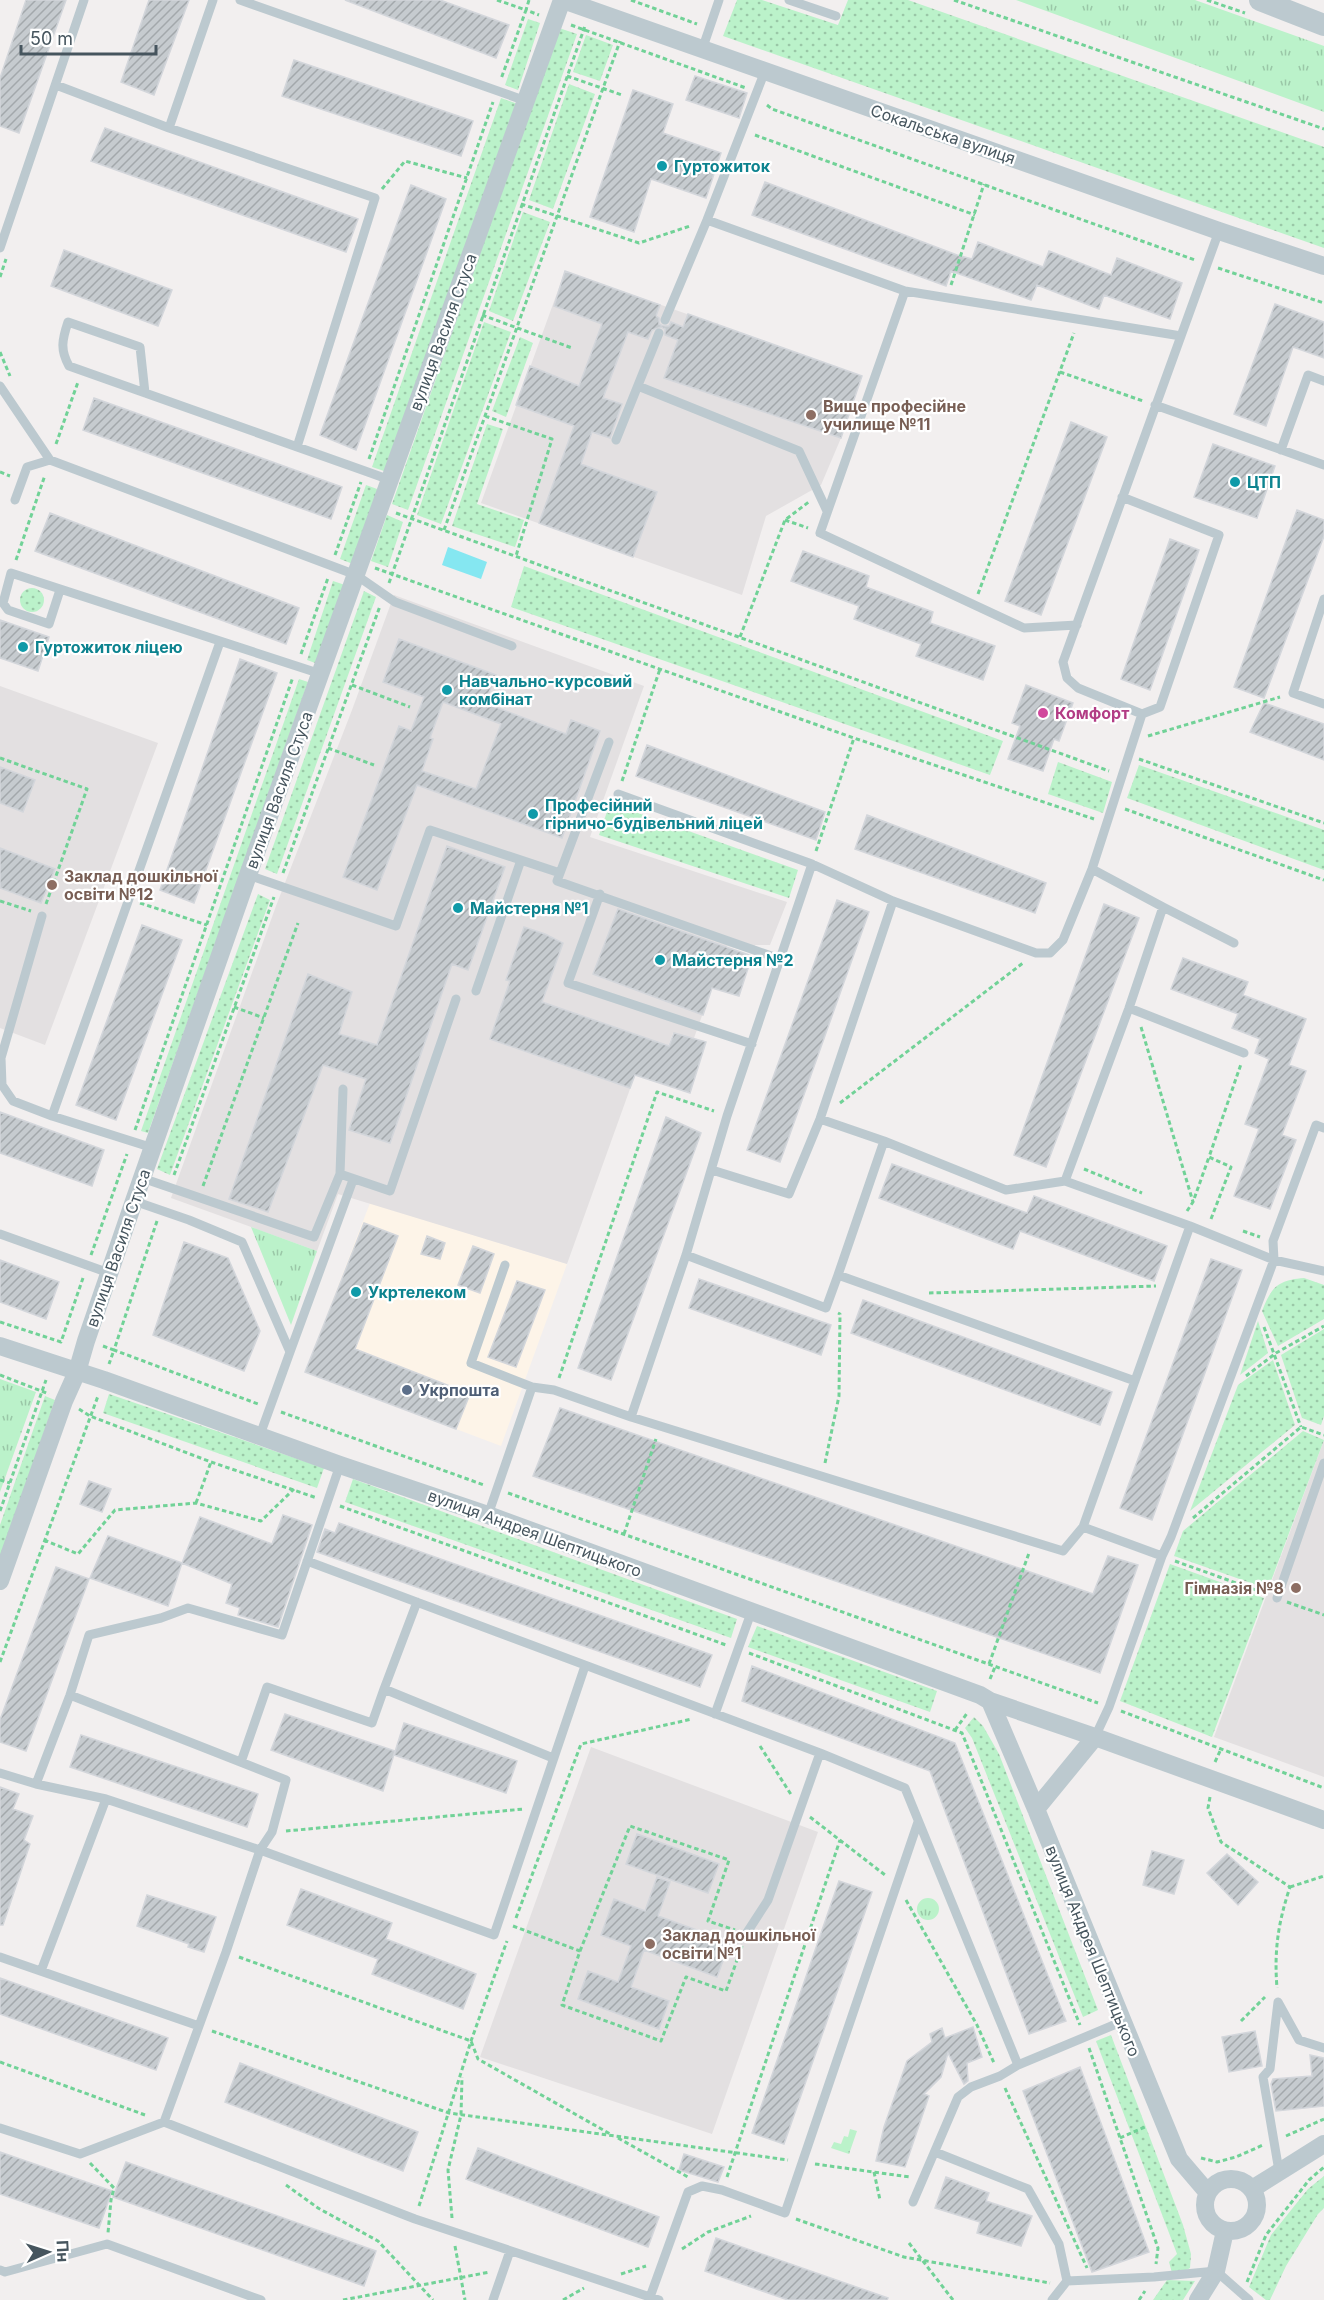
<svg xmlns="http://www.w3.org/2000/svg" width="1324" height="2300" viewBox="0 0 1324 2300" font-family="Inter,sans-serif">
  <defs>
    <pattern id="grass-dots" width="8" height="8" patternUnits="userSpaceOnUse" patternTransform="scale(1.5)"><rect width="8" height="8" fill="#bbf2ca"/><path d="M2 2h.1M6 6h.1" fill="none" stroke="#9ac7a7" stroke-width="1.8" stroke-linecap="round"/></pattern>
    <pattern id="park-tufts" width="24" height="20" patternUnits="userSpaceOnUse" patternTransform="scale(1.5)"><rect width="24" height="20" fill="#bbf2ca"/><path d="M3 7l-1-3M5 7V3M7 7l1-3M15 17l-1-3M17 17v-4M19 17l1-3" fill="none" stroke="#9ac7a7"/></pattern>
    <pattern id="building-hatch" width="6" height="6" patternUnits="userSpaceOnUse" patternTransform="scale(1.5)"><rect width="6" height="6" fill="#c6cbcf"/><path d="M-1 1l2-2M0 6l6-6M5 7l2-2" fill="none" stroke="#a3a8ab"/></pattern>
  </defs>
  <rect width="100%" height="100%" fill="#f2efef"/>
  <path fill="#fdf4e8" d="M370,1203l197,61 -66,182 -196,-74z"/>
  <path fill="#e3e0e1" d="M565,271l297,105 -21,62 -20,47 -55,31 -24,79 -261,-92z
    M394,595l250,91 -54,151 197,65 -17,43h-15l-2,8 -26,-7 -33,92 -21,-5 -18,48 -20,-6 -68,189 -229,-70 -21,57 -146,-53 105,-292 76,-196z
    M0,686l158,57 -113,302 -45,-17z
    M1324,1440v337l-110,-40z
    M591,1747l227,85 -106,302 -232,-77z"/>
  <path fill="url(#grass-dots)" d="M737,0h25l76,25 10,-25h60l416,147v101l-601,-212z
    M528,19l12,4 -22,67 -13,-5z
    M559,28l18,6 -169,476 -16,-6z
    M586,35l27,10 -13,36 -27,-9z
    M569,84l26,10 -42,115 -24,-9z
    M501,98l17,6 -131,368 -15,-5z
    M523,212l27,10 -37,99 -24,-10z
    M484,322l27,10 -70,192 -24,-9z
    M520,337l13,6 -27,74 -14,-6z
    M487,424l16,5 -26,75 47,16 -9,27 -63,-21z
    M366,485l14,5 -27,74 -13,-5z
    M387,515l16,7 -15,45 -17,-6z
    M524,566l479,175 -13,34 -479,-168z
    M333,581l12,4 -27,79 -11,-4z
    M20 600a12 12 0 1 1 24 0a12 12 0 1 1-24 0Z
    M364,591l12,6 -99,277 -12,-5z
    M299,679l9,3 -160,451 -7,-2z
    M1058,762l54,20 -9,31 -55,-19z
    M1139,765l185,65v40l-197,-72z
    M610,803l188,67 -9,28 -190,-63z
    M258,894l12,6 -100,275 -13,-6z
    M1304,1278l20,7v34l-46,27 -16,-35c9,-23 15,-31 42,-33z
    M1258,1321l10,32 -28,22z
    M1324,1329v87l-3,9 -19,-7 -21,-63z
    M1273,1360l22,65 -105,86 48,-126z
    M109,1394l215,74 -7,20 -214,-75z
    M45,1396l10,4 -55,160v-35z
    M1303,1431l21,9 -56,149 -94,-33 9,-25z
    M353,1479l384,140 -6,19 -386,-136z
    M1170,1564l94,34 -52,139 -92,-36z
    M757,1626l180,65 -7,21 -182,-65z
    M974,1717l9,9 16,28 99,256 -15,7 -111,-279 -7,-10z
    M1111,2035l72,190 8,29 -1,14 -9,5h-9l-3,-11 8,-8 -81,-213z
    M1324,2176v32l-6,6 -32,52 -16,34h-4l-17,-13 22,-52 37,-46z
    M1167,2280l28,1 -12,19h-30z"/>
  <path fill="url(#park-tufts)" d="M1016,0h179l129,46v66z
    M251,1227l66,24 -26,74z
    M0,1379l36,13 -36,100z
    M917 1909a11 11 0 1 1 22 0a11 11 0 1 1-22 0Z
    M850,2129l7,2 -8,23 -18,-6 3,-6 7,2 3,-8 4,1z"/>
  <path fill="#85e7f1" d="M448,547l39,15 -6,17 -39,-14z"/>
  <path fill="url(#building-hatch)" stroke="#d3d6db" stroke-width="1.5" fill-rule="evenodd" d="M26,0h40l-47,133 -19,-7v-48z
    M149,0h40l-35,95 -33,-13z
    M345,0h95l69,25 -13,33z
    M294,60l179,61 -12,35 -179,-60z
    M695,76l52,17 -8,25 -53,-18z
    M633,90l40,14 -10,29 58,20 -15,45 -55,-19 -17,53 -44,-15z
    M105,128l253,91 -12,33 -255,-91z
    M765,182l192,73 15,4 6,-17 65,25 6,-16 62,24 6,-17 65,25 -12,36 -66,-24 -5,14 -62,-24 -6,15 -80,-29 -5,15 -194,-71z
    M411,185l35,14 -90,251 -36,-15z
    M64,250l108,40 -14,36 -107,-40z
    M565,271l95,34 -4,11 3,2v6l4,2h6l2,-4 12,5 5,-13 174,62 -21,62 -177,-60 14,-38 -13,-5v-6l-4,-2 -9,3 -4,9 -20,-7 -25,66 19,6 -12,34 -18,-6 -11,32 76,28 -24,65 -94,-34 35,-97 -58,-21 14,-39 49,20 23,-62 -48,-18z
    M1275,304l49,18v36l-31,-11 -27,79 -32,-12z
    M94,398l248,89 -11,32 -248,-89z
    M1071,422l36,15 -66,178 -36,-14z
    M1213,444l62,22 -18,52 -63,-21z
    M1297,510l27,10v16l-60,162 -30,-11z
    M50,513l249,95 -13,36 -251,-93z
    M1170,539l29,11 -49,140 -29,-11z
    M803,551l66,25 -3,11 67,25 -3,11 65,23 -12,34 -67,-24 5,-12 -67,-25 5,-13 -68,-25z
    M0,620l49,17 -11,34 -38,-13z
    M399,639l97,36 -11,28 81,31 5,-14 29,11 -38,107 -145,-53 -40,105 -34,-13 56,-151 12,5 13,-34 -41,-15zM443,702l58,22 -25,65 -54,-18 11,-32 -3,-1z
    M240,659l37,14 -83,230 -34,-13z
    M1026,685l47,18 -14,38 -5,-2 -11,32 -35,-12 12,-33 -8,-3z
    M1264,703l60,21v36l-74,-28z
    M647,745l178,67 -9,28 -180,-64z
    M0,767l35,13 -12,32 -23,-9z
    M867,815l179,68 -11,30 -180,-64z
    M447,846l58,21 -37,103 -16,-6 -62,179 -41,-13 17,-51 -43,-14 -55,147 -39,-13 79,-225 44,18 -13,42 38,11z
    M0,848l55,21 -14,34 -41,-15z
    M837,900l32,12 -89,250 -33,-12z
    M1104,904l35,14 -93,249 -32,-12z
    M618,909l134,47 -13,40 -27,-8 -9,27 -110,-41z
    M142,925l40,15 -66,180 -40,-15z
    M524,927l21,7 18,9 -21,59 127,44 5,-13 32,9 -16,51 -55,-18 -5,13 -140,-49 20,-58 -4,-1z
    M1183,958l65,24 -5,13 63,24 -17,46 17,6 -24,64 14,5 -26,69 -36,-13 25,-67 -14,-5 24,-65 -14,-6 5,-14 -28,-11 6,-14 -67,-25z
    M0,1112l104,38 -12,36 -92,-33z
    M666,1117l35,16 -90,247 -33,-12z
    M892,1164l135,49 7,-17 133,50 -13,35 -134,-50 -7,18 -134,-51z
    M364,1223l34,13 -43,113 115,45 -14,35 -151,-57z
    M427,1236l18,7 -5,16 -19,-5z
    M184,1242l44,16 32,73 -16,40 -91,-36z
    M473,1246l21,8 -14,39 -22,-8z
    M1211,1259l31,11 -90,250 -32,-12z
    M0,1260l59,22 -13,37 -46,-17z
    M699,1279l132,46 -10,30 -132,-47z
    M517,1281l28,9 -29,77 -28,-10z
    M863,1300l249,92 -12,33 -249,-92z
    M560,1408l533,186 15,-38 30,9 -38,108 -567,-197z
    M89,1481l22,8 -9,23 -22,-8z
    M283,1515l29,10 -34,102 -40,-12 2,-7 -14,-5 6,-19 -50,-21 18,-46 72,27z
    M339,1523l373,132 -12,32 -383,-135 8,-23 10,4z
    M108,1536l74,27 -14,43 -78,-28z
    M56,1567l33,12 -63,172 -26,-9v-22z
    M752,1666l203,77 111,278 -37,13 -99,-263 -188,-70z
    M285,1714l110,37 -12,40 -112,-41z
    M404,1723l113,38 -11,32 -112,-38z
    M81,1735l177,59 -11,33 -177,-60z
    M0,1787l19,7 -6,15 20,7 -9,24 6,4 -27,81h-3z
    M637,1834l82,30 -11,29 -82,-29z
    M1152,1851l32,9 -10,34 -31,-9z
    M1227,1854l31,28 -20,23 -31,-32z
    M657,1877l13,5 -12,34 72,26 -13,35 -73,-27 -13,37 38,14 -10,28 -81,-30 10,-28 30,11 13,-36 -30,-11 13,-36 31,12z
    M839,1881l33,11 -88,252 -32,-11z
    M301,1889l91,34 -6,16 90,35 -13,35 -91,-35 6,-15 -91,-34z
    M147,1895l69,22 -12,35 -16,-5 1,-3 -52,-18z
    M0,1978l168,60 -12,32 -156,-56z
    M973,2027l9,30 -15,6 1,18 -4,3 -16,-31 -7,24 -17,17 5,2 -24,71 -29,-6 8,-34 23,-66 25,-19 -2,-8 12,-6 3,10z
    M1255,2031l7,35 -33,6 -7,-35z
    M1310,2055l14,3v48l-48,5 -5,-27 2,-5 39,-3z
    M240,2063l178,69 -15,39 -178,-69z
    M1080,2067l69,185 -57,20 -69,-181z
    M478,2148l181,69 -11,30 -182,-68z
    M0,2152l112,39 -13,37 -99,-34z
    M684,2154l40,13 -6,15 -39,-12z
    M126,2162l250,89 -12,35 -251,-89z
    M946,2177l43,16 -3,8 46,15 -11,30 -44,-13 3,-11 -45,-14z
    M716,2238l172,60 -1,2h-99l-83,-29z"/>
  <g fill="none" stroke-linecap="round" stroke-linejoin="round">
    <path stroke="#71d297" stroke-width="3" stroke-dasharray="4.5 3" stroke-linecap="butt" d="M497,0l29,10 -25,69
      M529,0l-3,10 13,5
      M631,0l66,24
      M954,0l370,129
      M1207,0l38,13
      M571,25l175,63
      M567,76l55,19
      M767,105l5,4 423,151
      M755,135l220,80
      M382,189l23,-28 62,17
      M521,204l118,39 51,-17
      M1218,268l106,35
      M0,277l6,-18
      M951,285l33,-101
      M482,315l90,33
      M0,352l10,24
      M1060,372l83,29
      M485,416l67,23 -36,117
      M56,444l22,-62
      M369,459l124,-357
      M0,472l10,4
      M396,513l713,258
      M785,520l23,8
      M444,530l176,-489
      M335,555l26,-73
      M16,560l29,-85
      M375,568l479,170 240,81
      M389,583l196,-557
      M978,594l96,-261
      M740,637l45,-117 25,-19
      M301,654l27,-76
      M352,685l58,22
      M1148,736l132,-39
      M328,748l46,17
      M0,758l87,31 -41,115
      M1139,759l185,64
      M622,781l38,-112
      M1125,809l199,71
      M816,851l38,-113
      M283,873l97,-267
      M0,901l31,10
      M140,903l67,22
      M234,1007l30,11
      M1141,1027l52,175
      M840,1103l183,-140
      M135,1130l158,-453
      M1084,1169l58,24
      M174,1175l100,-278
      M203,1186l95,-263
      M1187,1211l6,-9 16,-45
      M1211,1219l20,-52 -22,-10 32,-93
      M157,1221l-43,129 144,54
      M1243,1231l17,6
      M91,1255l36,-101
      M929,1293l227,-7
      M0,1322l61,20 22,-64
      M1264,1327l37,100
      M103,1346l11,4 -5,14
      M0,1375l49,19
      M1246,1376l30,-23 48,-27
      M559,1378l98,-286 57,19
      M79,1409l11,7 121,46 106,36
      M281,1412l203,73
      M825,1463l14,-67 1,-82 -2,-1
      M0,1480l10,3
      M508,1493l590,210
      M196,1503l15,-41
      M340,1506l386,139
      M0,1511l46,-131
      M1193,1518l108,-91 23,8
      M624,1534l32,-95
      M44,1540l34,14 37,-44 81,-7 65,18 33,-32
      M1175,1561l89,32
      M1287,1602l37,13
      M749,1653l213,80 118,292
      M0,1662l98,-266
      M989,1664l40,-111
      M990,1679l5,-12
      M1121,1711l203,77
      M955,1730l13,-18
      M760,1746l32,50
      M1215,1762l6,-13
      M1210,1797l-2,11 13,34 69,45c-12,36 -16,64 -13,101
      M810,1817l75,58
      M286,1831l238,-22
      M1290,1887l34,-11
      M906,1900l71,125 17,38
      M516,1918l65,-174 111,-25
      M513,1926l67,25 -18,54 99,36 25,-64 40,14 16,-45
      M580,1951l50,-125 99,34 -21,61 27,9
      M239,1957l232,84 7,18 134,76
      M1241,2021l24,-24
      M212,2031l237,82 339,47
      M1089,2048l69,200 -2,16
      M0,2062l145,53
      M1005,2088l82,180
      M1286,2136l38,-17
      M618,2138l70,39
      M1120,2138l27,-12
      M1201,2158l16,4 19,-5 27,-12
      M90,2163l24,25 -3,12 -3,33
      M815,2164l95,13
      M874,2172l6,28
      M727,2177l113,-337
      M286,2185l32,23 60,33 55,59
      M419,2206l52,-165 36,-100
      M452,2218l-4,-48 13,-55 1,-38
      M796,2219l108,38 146,26
      M909,2243l44,57
      M455,2246l10,54
      M682,2249l26,-17 43,-16
      M621,2274l25,-8
      M1247,2282l19,-47 43,-55 15,-13
      M343,2300l147,-28
      M563,2300l21,-12
      M1139,2300l6,-9"/>
    <path stroke="#bcc9cf" stroke-width="9" d="M240,0l286,101
      M789,0l47,16
      M702,50l17,-50
      M56,85l113,43 206,70 -78,249
      M169,128l44,-128
      M707,220l198,71 -85,242 204,95 53,-3
      M0,248l84,-248
      M905,291l276,45
      M665,320l42,-100 58,-149
      M0,386l50,74 306,115 39,27 117,44
      M638,386l161,65 28,60
      M145,393l-5,-46 -72,-25c-6,18 -8,28 1,44l296,105 25,9
      M1155,405l169,60
      M616,440l43,-107
      M1281,450l27,-75 16,6
      M1122,497l97,38 -59,172 -18,7
      M15,500l12,-33 23,-7
      M60,590l-11,34 -41,-14 -5,-7 8,-30 310,101
      M1324,599l-31,94 31,11
      M609,742l-52,139 223,78
      M618,794l194,70 81,37 143,52h14l13,-13 29,-71 50,-155 -64,-26 -11,-10 -4,-16 156,-431
      M1092,869l71,38 -34,101 -64,173 125,45 84,34 50,11
      M248,875l148,51 34,-96 130,43
      M600,894l-32,89 184,61
      M1163,907l71,36
      M42,916l-41,142 1,27 11,16 39,15
      M476,991l45,-131
      M1129,1008l115,45
      M820,1119l64,22 122,49 59,-9
      M153,1148l-101,-32 168,-474
      M712,1170l77,24 31,-75 73,-218
      M340,1174l3,-85
      M142,1178l172,59 26,-63 50,17 66,-192
      M134,1201l55,19 53,22 48,110 -30,83
      M0,1234l109,39
      M686,1255l140,53 12,-33 297,106
      M505,1265l-34,98 61,24 22,3 77,27 432,134 20,-24 107,-301
      M838,1275l46,-134
      M290,1352l63,-172
      M631,1417l55,-162 41,-139 85,-252
      M488,1515l44,-128
      M1083,1527l79,29
      M307,1561l513,192 85,35 113,277
      M1277,1598l47,-135
      M384,1689l33,-87
      M70,1695l216,85 -14,52 -12,18 -34,102 -62,170
      M715,1714l37,-104
      M1095,1737l14,-30 53,-151 9,-19 103,-277 -1,-19 43,-116 8,3
      M241,1762l26,-75 105,36 12,-34 169,69
      M0,1773l36,11 70,15 -65,172
      M36,1784l34,-89 19,-60 72,-17 27,-10 94,27 58,-170
      M106,1799l154,51 234,85 91,-269
      M746,1934l22,-34 52,-147
      M0,1957l199,69
      M0,2128l80,26 84,-32 251,97 244,81
      M935,2152l93,37 31,55 8,37 -15,19
      M1279,2171l-16,-94 7,-8 8,-67 21,38 25,8
      M913,2202l45,-105 13,-10 29,-11 18,-11 103,-43
      M0,2270l5,2 102,-28 154,56
      M1067,2281l87,-4 62,-6 33,29
      M650,2297l38,-105 14,-6 20,4 63,23 133,-391
      M493,2300l17,-49"/>
    <path stroke="#bcc9cf" stroke-width="18" d="M563,0l656,231 105,35
      M0,1346l104,34 236,85 148,50 492,180 10,6 105,36 229,83
      M0,1581l64,-180 13,-29 9,-31 48,-140 114,-326 314,-875
      M990,1701l46,108 143,350 29,34
      M1036,1809l59,-72
      M1205 2205a26 26 0 1 1 52 0a26 26 0 1 1-52 0Z
      M1252,2189l72,-45
      M1198,2300l18,-29 9,-40"/>
    <path stroke="#bcc9cf" stroke-width="22" d="M1260,0l64,25"/>
  </g>
  <g fill="#0f9aa8" stroke="#fff" stroke-width="2">
    <circle cx="662" cy="166" r="6"/>
    <circle cx="1235" cy="482" r="6"/>
    <circle cx="23" cy="647" r="6"/>
    <circle cx="447" cy="690" r="6"/>
    <circle cx="533" cy="814" r="6"/>
    <circle cx="458" cy="908" r="6"/>
    <circle cx="660" cy="960" r="6"/>
    <circle cx="356" cy="1292" r="6"/>
  </g>
  <g fill="#8d6e63" stroke="#fff" stroke-width="2">
    <circle cx="811" cy="415" r="6"/>
    <circle cx="52" cy="885" r="6"/>
    <circle cx="1296" cy="1588" r="6"/>
    <circle cx="650" cy="1944" r="6"/>
  </g>
  <circle fill="#d1479c" stroke="#fff" stroke-width="2" cx="1043" cy="713" r="6"/>
  <circle fill="#5c6f8a" stroke="#fff" stroke-width="2" cx="407" cy="1390" r="6"/>
  <g text-anchor="middle" stroke-width="4.5" stroke-linejoin="round" paint-order="stroke">
    <g font-size="16" fill="#46555e" stroke="#fff">
      <text transform="translate(943 134) rotate(19)" y="6">Сокальська вулиця</text>
      <text transform="translate(443 332) rotate(-70)" y="6">вулиця Василя Стуса</text>
      <text transform="translate(279 790) rotate(-70)" y="6">вулиця Василя Стуса</text>
      <text transform="translate(118 1248) rotate(-71)" y="6">вулиця Василя Стуса</text>
      <text transform="translate(535 1533) rotate(20)" y="6">вулиця Андрея Шептицького</text>
      <text transform="translate(1093 1951) rotate(68)" y="6">вулиця Андрея Шептицького</text>
    </g>
    <g font-size="16" font-weight="bold" fill="#0d838f" stroke="#fff" text-anchor="start">
      <text x="674" y="172">Гуртожиток</text>
      <text x="1247" y="488">ЦТП</text>
      <text x="35" y="653">Гуртожиток ліцею</text>
      <text x="459" y="687">Навчально-курсовий<tspan x="459" dy="18">комбінат</tspan></text>
      <text x="545" y="811">Професійний<tspan x="545" dy="18">гірничо-будівельний ліцей</tspan></text>
      <text x="470" y="914">Майстерня №1</text>
      <text x="672" y="966">Майстерня №2</text>
      <text x="368" y="1298">Укртелеком</text>
    </g>
    <g font-size="16" font-weight="bold" fill="#785e54" stroke="#fff" text-anchor="start">
      <text x="823" y="412">Вище професійне<tspan x="823" dy="18">училище №11</tspan></text>
      <text x="64" y="882">Заклад дошкільної<tspan x="64" dy="18">освіти №12</tspan></text>
      <text x="1284" y="1594" text-anchor="end">Гімназія №8</text>
      <text x="662" y="1941">Заклад дошкільної<tspan x="662" dy="18">освіти №1</tspan></text>
    </g>
    <g font-size="16" font-weight="bold" fill="#b23c85" stroke="#fff" text-anchor="start">
      <text x="1055" y="719">Комфорт</text>
    </g>
    <g font-size="16" font-weight="bold" fill="#4e5e75" stroke="#fff" text-anchor="start">
      <text x="419" y="1396">Укрпошта</text>
    </g>
  </g>
  <g transform="translate(48 2252) rotate(87)" stroke="#ffffff" stroke-width="4.5" paint-order="stroke">
  <path d="M0-4.5L10 22L0 15L-10 22Z" fill="#46555e"/>
  <text y="-9" font-size="16" font-weight="bold" text-anchor="middle" fill="#46555e">Пн</text>
  </g>
  <path d="M21 45v9h135v-9" fill="none" stroke="#46555e" stroke-width="3"/>
  <text x="30" y="45" font-size="18" fill="#46555e" stroke="#ffffff" stroke-width="4.5" paint-order="stroke">50 m</text>
</svg>
